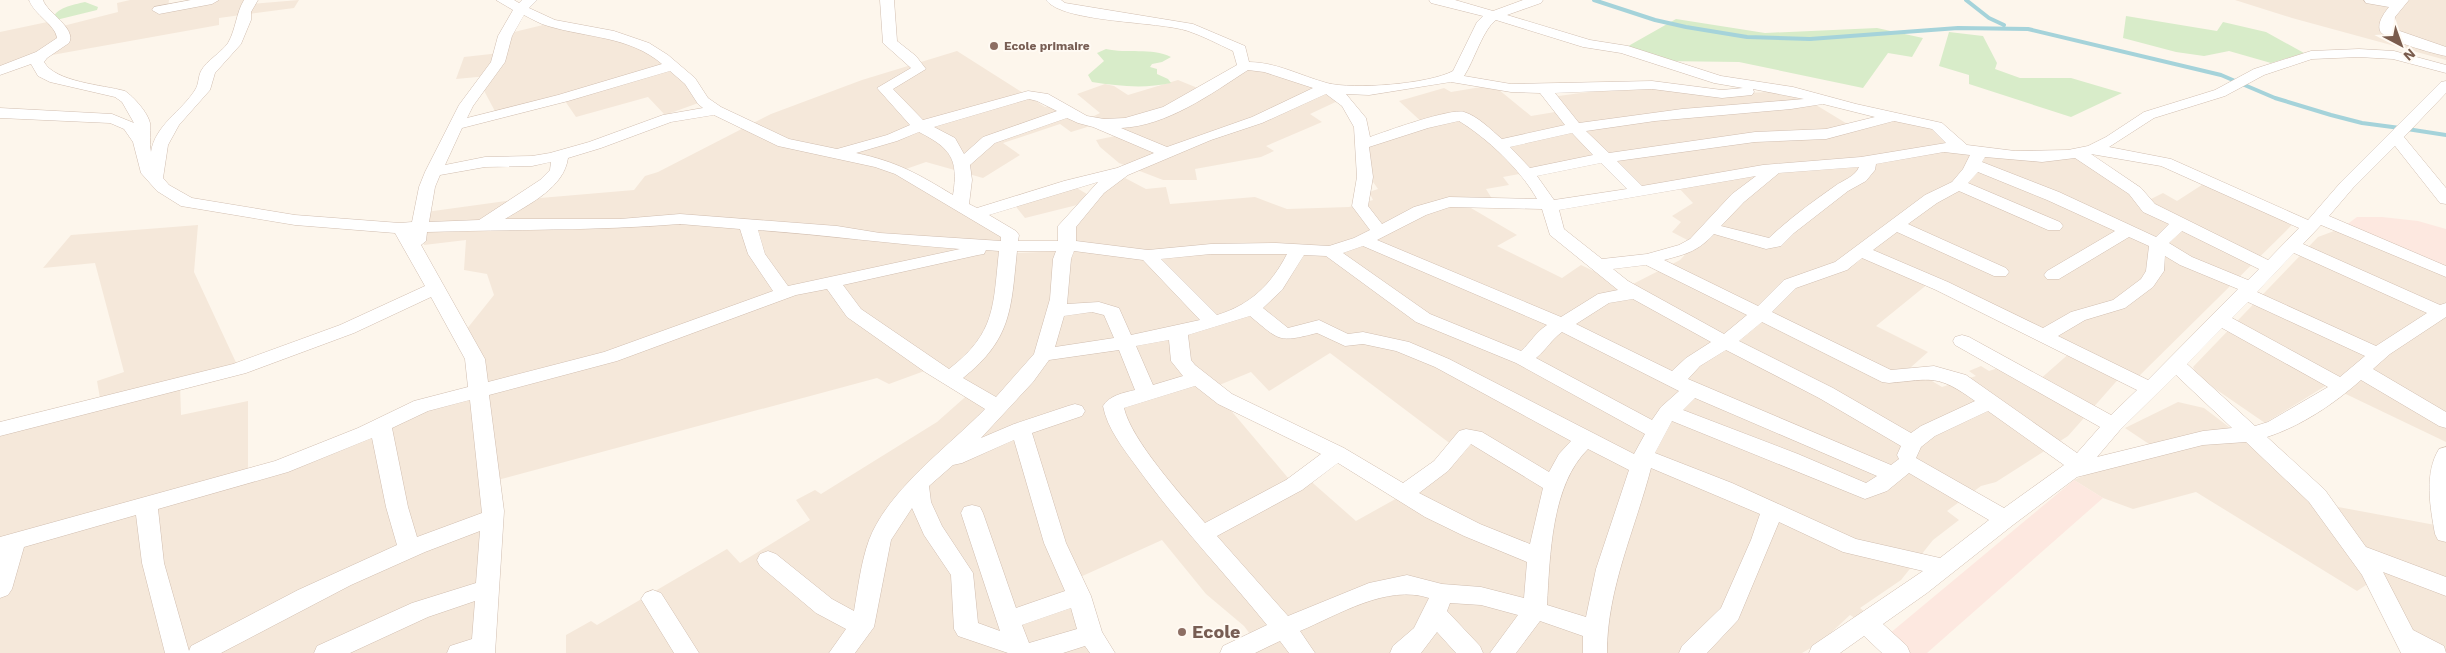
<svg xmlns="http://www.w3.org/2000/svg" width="2446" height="653" viewBox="0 0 2446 653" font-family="'Work Sans',sans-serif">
  <rect width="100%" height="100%" fill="#fdf6ec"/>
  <path fill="#f5e8da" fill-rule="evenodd" d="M130,0h39l-1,7 44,-7h39l-1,4 49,-4 -5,8 -75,10v7l-167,30 -1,-6 -51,19v-36l52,-11 7,6 59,-15 -1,-9z
    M2235,0h211v60l-154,-42z
    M551,23l95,23 58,55 -39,14 -17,-18 -72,20 -13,-19 -66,17 -16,-30 7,-9 -32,3 8,-22 36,-4 6,-19z
    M957,51l88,56 12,-2 31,14 12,-6 -23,-19 28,-10 9,2 14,9 50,-15 27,11 52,-25 85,33 -32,15 12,8 -56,24 8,5 -13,6 -66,12 2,11h-34l-44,-17 -19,-16 -4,-7 24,-5 -23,-11 -26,8 -11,-8 -57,19 17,12 -37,23 -57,-16 -20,7 94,58 16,26 49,-2 16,-47 -56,14 -12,-15 57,-19 22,13 6,-7 27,-12 21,11 20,-2 4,17 85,-7 32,12 62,-2 24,-7 -4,-8 9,-3 -14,-20 -1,-24 62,-20 -26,-24 45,-13 7,4 42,-7 38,31 30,-5 -10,-14 67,-9 34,-3 70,9 71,-3 61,37 39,-12 45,8 24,24 53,8 63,-3 63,51 22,-11 14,8 31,-20 89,39 -163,161 -12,-6 -54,61 -72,46 -15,4 -34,25 12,9 -26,20 -32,40 -41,28 6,5 -8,7 -8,-5 -29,27 -19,11h-570l24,-11 -12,-16 -38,-32 -44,-54 -84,38 14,75h-526v-18l25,-14 6,4 130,-76 13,14 70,-43 -14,-20 19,-10 6,4 116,-72 35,-31 -34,-25 -49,18 -12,-6 -387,104 -7,171h-483v-221l101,-28 -4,-23 27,-9 -29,-109 -52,5 28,-33 127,-10 -4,47 45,97 -59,15 1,31 67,-14v75l232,-85 -18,-56 32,-40 -7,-21 -23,-4 2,-30 -42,5 2,-33 80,-11 128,-11 11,-14 13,-4 113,-58 91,-34zM1606,158l33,32 37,-5 17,18 -21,13 9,6 -9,10 23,12 -15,16 -53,27 -46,-22 -19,13 -65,-32 20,-11 -58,-34 35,1 -8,-13 23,-4 -6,-8zM1929,283l143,68 -34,30 -31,-16 -18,6 -8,-5 -12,5 7,5 -34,11 -32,-19 18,-16 -52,-26zM1330,353l130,98 -52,41 -52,29 -50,-44 -12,8 -82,-97 39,-16 18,19z
    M2342,228l104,43v171l-119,-57 -62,38 -67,-46 -5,-10 125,-130z
    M2178,402l26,6 75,57 43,39 124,23v126l-40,-19 -31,-55 -18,12 -161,-99 -63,17 -30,-11 -29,-18 78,-34 -27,-18z"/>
  <path fill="#fde8e0" d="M2357,217h25l36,4 28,8v42l-104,-43z
    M2074,480l29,18 -176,155h-29l-15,-14z"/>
  <path fill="#d8ecc9" d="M85,2l13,5 -1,3 -45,11c3,-14 21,-16 33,-19z
    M2126,16l91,15 6,-9 43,10 38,21 -33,10 -42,-12 -25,5 -28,-4 -53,-14z
    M1676,19l89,14 112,-5 46,10 -11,19 -24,-4 -25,35 -124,-26 -77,-1 -39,-12z
    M1949,32l34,4 14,27 -2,6 25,9h51l51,15 -51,24 -102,-33v-9l-30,-9z
    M1106,49c21,5 45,-2 65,8l-9,5 -10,2 -2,3 7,2v5l11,5 3,4c-27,6 -53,3 -79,-1l-4,-7 16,-14 -7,-8z"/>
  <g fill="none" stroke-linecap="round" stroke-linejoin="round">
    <path stroke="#a5d3da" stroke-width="4" d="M1594,0l61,20 31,7 61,10 63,2 148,-11 70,1 193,46 54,23 56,17 31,8 38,5
      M1966,0l23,18 15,7
      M2407,129l39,6"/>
    <defs>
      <path id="minor" d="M29,0h14c4,13 34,28 26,43l-22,15 -3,4c11,20 59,23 81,29 9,6 23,22 25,32 1,10 -1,19 1,29 4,-27 31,-41 44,-62 4,-6 3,-13 6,-19 6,-11 20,-18 27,-28 8,-14 8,-30 16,-43h14l-7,12v8l-10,24 -26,29 -5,17 -31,35 -11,20 -5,33 6,7 23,13 103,17 105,8 12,-1 7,-35 6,-15 34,-67 32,-43 7,-26 15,-26 -17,-10h18l5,3 3,-3h15l-8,8 26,12 59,11 35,12 19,12 27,23 13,20 13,9 68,32 48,10 50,-14 23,-10 -33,-37 34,-20 -28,-25 -3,-43h14l3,41 19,15 10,13 -33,20 30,31 105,-29 20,3 39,22 17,3 21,-1 38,-11 74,-42 -4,-14c-15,-7 -30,-15 -45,-20 -30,-10 -125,-8 -142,-31h15l4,3 128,21 52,22 4,16c27,0 52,14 78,21 26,7 102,1 126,-12l24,-49 6,-6 -52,-13 -2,-3h26l38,11 30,-11h20l-2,3 -34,12 83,25 38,6 93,30 72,11 63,17 86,19 25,22 48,6 53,-1 20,-4 18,-9 38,-25 71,-22 39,-21 57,-18 48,-2 35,2 52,14v8l-53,-14 -34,-2 -47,2 -48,16 -39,21 -71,22 -45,29 62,12 137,61 33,-38 100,-100 5,-1v12l-42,44 42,51v16l-6,-1 -45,-57 -42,42 -24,28 117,50v11l-125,-52 -18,19 137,61 6,-2v14l-56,37 -17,15 73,43v16l-7,-2 -78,-46c-27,24 -60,46 -94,57l58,53 41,57 80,30v19l-63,-24 30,58 31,16 2,7h-45l-39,-78 -53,-73 -63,-60 -43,3 -126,32 -64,48 -86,68 -44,31 24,22 3,7h-28l-18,-17 -24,17h-31l3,-7 111,-75 -80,-19 -64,-30 -41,98 -31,33h-28l3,-7 39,-38 30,-68 9,-26 -109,-46c-16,62 -44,120 -44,185h-24v-17l-43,-15 -24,32h-26l28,-38 -37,-10 -31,-2 -3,8 33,35 3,7h-27l-19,-21 -16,21h-31l3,-7 21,-18 15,-30c-42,-14 -91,17 -129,33l15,22h-26l-9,-12 -25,12h-35l3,-7 44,-21c-44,-54 -90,-102 -131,-159 -13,-18 -29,-38 -33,-60 7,-11 20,-13 32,-16l-16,-40 -70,10 -16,22 -52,56 33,-14 54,-18 7,-2 7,2 3,5 -3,5 -50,17 34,110 25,53 11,36 13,21h-25l-5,-7 -22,7h-55l-50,-17 -4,-7 -3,-54 -27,-40 -12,-27 -21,32 -17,87 -19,26h-26l17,-24 -30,-16 -56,-47 -3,-6 3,-6 8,-3 8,3 56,45 22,12c4,-23 7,-49 15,-71 19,-50 79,-93 116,-131l-60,-37 -78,-55 -20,-28 -31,6 -179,66 -128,34 15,116 -9,142h-48l3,-7 22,-7 3,-38 -47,16 -78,36h-36l3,-7 95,-43 64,-20 4,-52 -55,21 -74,33 -130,68h-56l-23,-90 -6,-48 -112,32 -12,42 -4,6 -8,3v-61l275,-76 83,-33 56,-27 54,-14 -3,-28 -34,-62 -77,36 -108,40 -246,63v-14l233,-58 107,-39 85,-39 -30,-53 -100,-8 -114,-19 -24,-15 -16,-18 -8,-31 -9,-13 -14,-6 -110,-5v-10l112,6 22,9 -12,-21 -7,-5 -65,-15 -12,-6 -7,-12 -31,11v-9l36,-14 21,-14c-2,-14 -22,-22 -28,-38zM524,15c8,4 16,9 24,11 40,12 81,10 114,38l-104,31 -91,23 6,-12 32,-44 7,-26zM1496,20l87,27 38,6 93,30 29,5 -21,2 -70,-9 -141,3 -47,-8c10,-15 19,-47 32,-56zM1248,70l16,2 49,16 -61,29 -85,30 -46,-19c46,-2 90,-34 127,-58zM670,71l15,13 13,20 5,4 -40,7 -74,27 -39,11 -18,3 -47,1 -40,8 17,-37 106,-27zM1451,82l60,10 29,1 25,32 -63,14c-11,-9 -24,-23 -38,-27 -14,-4 -77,19 -94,25l-4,-19 -20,-24 23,1zM1652,89l70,9 30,-3 2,-3 -1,-3 51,10 -122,10 -103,14 -24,-30zM1326,94l16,12 12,21 3,50 -5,29 18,24 -16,8 -25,8 -53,-3 -65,1 -63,6 -72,-9v-14l28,-34 24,-18 83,-35 51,-17zM1029,99l8,2 20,10 -74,26 -19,17 -9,-16 -21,-11zM1823,104l52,13 -49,12 -71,3 -146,21 -23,-22 69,-10 136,-12zM714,115l64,31 97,21 20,7 106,63v4l-121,-8 -43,-7 -157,-12 -60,5h-115c24,-15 59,-31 63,-61l33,-10 70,-26zM1067,118l11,5 15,4 61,26 -37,15 -53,13 -87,27 -8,-4 3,-24 -2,-15 25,-22zM1459,121c28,17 62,49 78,78l-88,-2 -35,10 -32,17 -14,-18 5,-29 -4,-30 59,-19zM1894,121l38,8 14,14 -85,14 -98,8 -121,21 -25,-25 138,-19 71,-3zM919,132c31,16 40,26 34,63 -35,-21 -55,-33 -97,-42l41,-12zM1572,133l21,22 -63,13 -20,-21zM1944,152l26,3 -7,14 -11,13 -27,13 -90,67 -51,18 -26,26 -94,-46c22,-6 33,-8 50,-26l52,15 15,-3 13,-13 54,-42 18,-10 9,-11 1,-6zM2091,154l70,12 138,62 -31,32 -113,-56 -14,-16zM1985,157l57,5 33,-4 54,36 14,18 26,12 -13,13 -97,-45 -77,-30zM551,162l-1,8 -10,10 -61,40 -50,2 6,-35 5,-12 45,-8 47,-1zM1601,163l26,26 -73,11 -17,-24zM1859,167c-4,10 -16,13 -24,19 -23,16 -46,33 -66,52l-48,-12 23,-24 35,-29zM1978,172l69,28 68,31 -68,40 -3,4 3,4h12l70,-42 20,9 -3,25 -5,8 -28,21 -42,12 -28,16 -95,-46 -75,-32 24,-18 97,44h12l3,-4 -3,-4 -98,-44 29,-21 22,-12 89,39h12l3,-4 -3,-4 -92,-39zM1756,176l-24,18 -42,45 -11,6 -32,9 -45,5 -38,-30 -5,-19zM1098,182l-40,44v15h-40l1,-6 -3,-4 -27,-16zM1450,207l92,2 8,26 68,55 -20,4 -37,23 -184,-77 49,-25zM680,224l60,5 8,25 25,37 -169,61 -116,30 -3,-23 -64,-114 5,-4 1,-9c85,-3 169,-1 253,-8zM758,230c67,5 134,14 202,19l-172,37 -23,-32zM2182,231l77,38 -11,11 -56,-23 -23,-14zM1363,246l184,79c-12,8 -16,17 -26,26l-91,-37 -87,-61zM986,250l13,1c-6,55 -3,82 -50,118l-88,-60 -18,-24 135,-30 6,-1zM1017,251h39l-3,8 -3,40 -16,55 -38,43 -33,-19c49,-39 48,-69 54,-127zM1074,251l69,9 57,60 -69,15 -12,-27 -20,-6 -32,2 4,-45zM2294,253l133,60 -51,33 -119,-54zM1211,254h76c-16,31 -37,51 -70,61l-56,-56zM1304,255l22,1 90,66 100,41 129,71 -11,20 -185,-95 -40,-17 -46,-10 -15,2 -29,-14 -31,8 -25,-20 19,-18zM2165,256l15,9 58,24 -90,91 -90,-44 27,-16 40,-12 28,-21 11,-16zM1862,258l74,32 201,100 -26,25 -142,-78 -7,-2 -7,2 -2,4 2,4 145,82 -23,26 -111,-78 -32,-9 -43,4 -119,-58 24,-24 51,-18zM1646,265l101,50 -23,19 -96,-53 -15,-12zM1633,299l78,43 -25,16 -14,13 -96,-47 33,-21zM2248,302l117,54 -25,21 -108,-59zM1092,312l12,3 10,23 -59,9 9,-31zM1250,316c30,25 28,27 67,17l28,13 18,-2 33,7 39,16 136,74 -12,13 -10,18 -67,-40 -16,-3 -7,2 -25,30 -31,22 -59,-35 -112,-54 -37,-29 -4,-5 -3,-25zM1762,322l120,60 7,1c44,-4 48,-9 86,18l-54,25 -10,7 -78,-45 -94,-47zM2222,328l106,59 -60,35 -13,4 -68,-62zM1562,332l117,59 -18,16 -9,13 -116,-62c11,-9 15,-18 26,-26zM1169,340l2,21 12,15 -30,9 -17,-39zM1726,350l93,48 82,48 -4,9 2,4 -8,6 -203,-86 12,-13zM2176,375l56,53 -29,3 -106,26 23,-27zM1195,386l23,18 103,50 -35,26 -81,43c-22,-26 -74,-83 -81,-115zM1695,398l182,78 -11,7 -68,-29 -115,-44zM470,400l12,113 -65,24 -9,-30 -16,-79 36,-17zM1988,411l76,54 -60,43 -88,-50 5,-11 14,-11zM1672,421l193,78 22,-8 22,-18 80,47 -49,38 -84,-19 -124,-56 -77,-30zM372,438l14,69 11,38 -99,45 -107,56 -2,5 -25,-88 -6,-54 130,-37zM1014,440l30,103 21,48 -49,17 -33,-95 -3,-6 -8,-2 -8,2 -3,6 39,118 -22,-8 -5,-50 -31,-47 -11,-24 -2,-16 24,-21 9,-2zM1471,444l72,44 -13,56 -50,-20 -61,-31 29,-22zM1588,449l41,21 -33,99 -10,48 -39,-12c3,-49 4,-120 41,-156zM1338,463l87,54 39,19 63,26 -3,36 -43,-11 -39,-3 -35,-9 -38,8 -81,33 -71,-80 85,-46zM1071,608l6,21 -48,14 -7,-18z
        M191,0h28l-7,4 -53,10 -7,-4 2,-3z
        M2364,0h45l-14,17 -1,12 52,18v9c-11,-2 -62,-16 -66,-25 -3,-8 4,-18 9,-24l-23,-4z
        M2446,447v95l-8,-2 -3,-6c-5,-27 -11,-61 4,-85z
        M653,590l8,3 38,60h-25l-33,-54 4,-6z"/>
    </defs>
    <use href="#minor" stroke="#d1beb0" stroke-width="1"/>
    <use href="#minor" fill="#fff" fill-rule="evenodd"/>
  </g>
  <g fill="#8d6e63" stroke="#fffaf3" stroke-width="2">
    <circle cx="994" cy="46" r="5"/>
    <circle cx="1182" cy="632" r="5"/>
  </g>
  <g text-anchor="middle" stroke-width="4" stroke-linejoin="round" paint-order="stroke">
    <g font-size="12" font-weight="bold" fill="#785e54" stroke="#fffaf3" text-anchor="start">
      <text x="1004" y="50">Ecole primaire</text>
    </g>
    <g font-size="18" font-weight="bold" fill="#785e54" stroke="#fffaf3" text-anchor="start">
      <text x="1192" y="638">Ecole</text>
    </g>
  </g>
  <g transform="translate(2401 45) rotate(139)" stroke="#fffaf3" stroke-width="4" paint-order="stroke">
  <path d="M0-4L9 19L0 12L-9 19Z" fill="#7a5c4d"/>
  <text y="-8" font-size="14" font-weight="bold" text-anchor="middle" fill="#7a5c4d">N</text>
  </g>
</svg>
